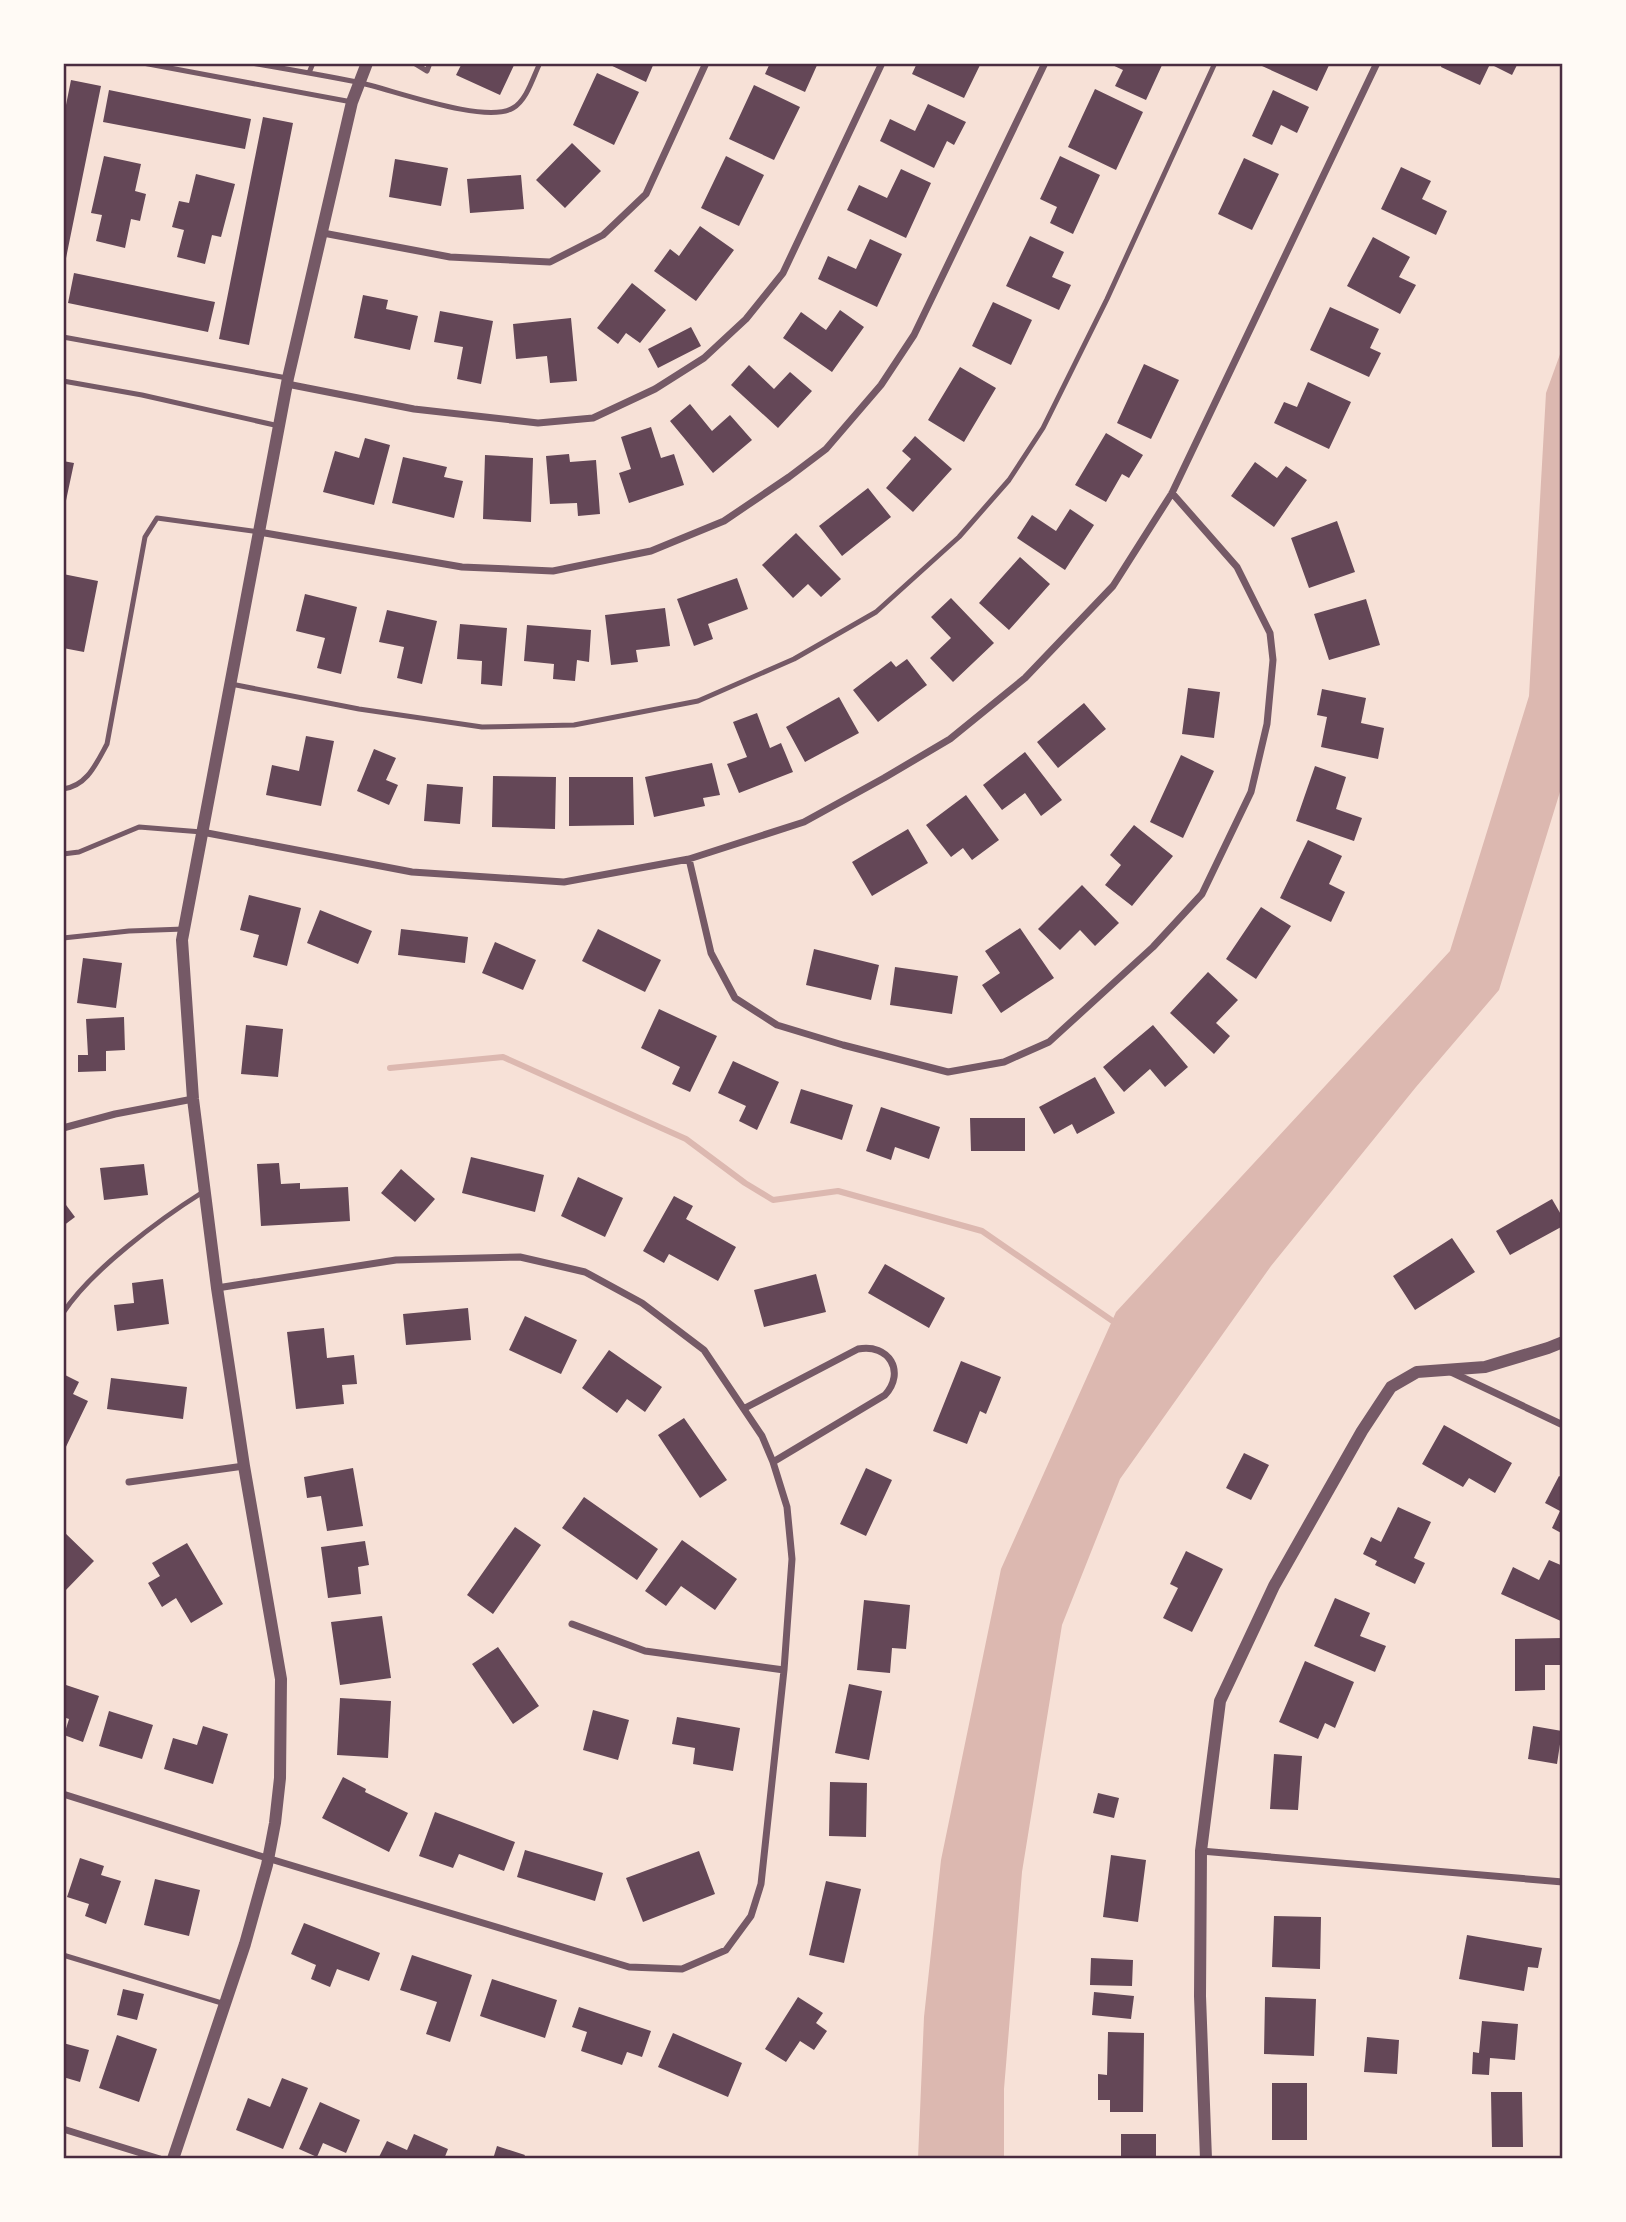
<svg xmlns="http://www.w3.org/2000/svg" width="1626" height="2222" viewBox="0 0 1626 2222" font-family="'Exo 2',sans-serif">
  <rect width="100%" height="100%" fill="#f7e1d7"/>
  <path fill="#dcb8b0" d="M1563,346v436l-64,208 -83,97 -145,179 -151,213 -58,146 -40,247 -18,217v70h-86l6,-142 17,-157 60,-291 115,-257 334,-361 79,-255 17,-303z"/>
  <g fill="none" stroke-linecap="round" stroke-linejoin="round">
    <path stroke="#dcb8b0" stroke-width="6" d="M390,1068l113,-11 183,82 59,44 28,17 65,-9 144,40 135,93"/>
  </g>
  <path fill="#644757" d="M462,63h53l-15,32 -44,-20z
    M606,63h48l-8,19z
    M770,63h48l-13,29 -40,-18z
    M917,63h64l-17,35 -52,-24z
    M1108,63h55l-17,37 -31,-14 8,-16z
    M1264,63h66l-13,28 -55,-25z
    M1442,63h76l-6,12 -22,-11 -10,21 -39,-18z
    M597,73l42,19 -25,53 -41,-20z
    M71,80l30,6 -37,182 -1,-148z
    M754,85l46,22 -26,53 -45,-21z
    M1095,89l48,23 -27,58 -48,-23z
    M109,90l142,29 -6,30 -142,-27z
    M1273,90l36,17 -12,26 -16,-8 -9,20 -20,-9z
    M928,104l38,18 -12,23 -7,-4 -13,27 -54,-27 10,-22 25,12z
    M263,117l30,6 -44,222 -30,-6z
    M572,143l29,28 -36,37 -29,-28z
    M104,156l37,8 -6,27 11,3 -6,27 -9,-2 -6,29 -29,-7 6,-26 -11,-2z
    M726,156l38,19 -25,51 -38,-18z
    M1060,156l40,19 -27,59 -23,-11 7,-16 -17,-8z
    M1244,158l35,16 -27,56 -34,-16z
    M395,159l53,9 -7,38 -52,-9z
    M1401,167l30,14 -9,18 25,12 -11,24 -55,-26z
    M901,169l30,14 -25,55 -59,-28 12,-25 28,13z
    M196,174l39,10 -14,53 -9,-2 -7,29 -28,-7 7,-27 -12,-3 7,-26 10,2z
    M521,175l3,34 -54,4 -3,-34z
    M700,226l34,24 -38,51 -42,-30 16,-22 9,7z
    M1030,236l34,16 -12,25 19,8 -12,25 -53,-24z
    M1373,237l37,20 -11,20 17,8 -16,29 -53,-28z
    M870,239l32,15 -25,53 -59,-28 10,-23 28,13z
    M74,273l141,29 -7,30 -140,-29z
    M632,283l34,27 -26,33 -14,-10 -8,11 -21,-16z
    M363,295l25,5 -2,9 32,7 -8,34 -56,-12z
    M993,302l39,18 -21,45 -39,-19z
    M1330,307l49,22 -9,19 11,5 -12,24 -59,-27z
    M840,310l24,17 -32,45 -49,-34 18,-26 25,18z
    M440,311l53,10 -12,63 -24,-5 6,-32 -29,-5z
    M571,318l6,63 -27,2 -3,-27 -31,3 -3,-35z
    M691,327l10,19 -43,22 -10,-19z
    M1144,364l35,16 -28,59 -34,-16z
    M749,365l25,24 16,-17 22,19 -34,37 -47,-43z
    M960,367l36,21 -32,54 -36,-22z
    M1308,382l43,20 -22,47 -55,-26 10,-21 13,5z
    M690,404l22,27 18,-16 22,25 -39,33 -43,-52z
    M651,427l10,31 13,-4 10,31 -55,18 -10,-30 12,-4 -10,-32z
    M1106,433l37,22 -14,23 -7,-4 -16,28 -31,-17z
    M915,436l37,33 -39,43 -27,-24 25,-29 -9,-8z
    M365,438l25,7 -16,60 -51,-13 12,-41 24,7z
    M569,454l1,8 26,-2 4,54 -22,2 -1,-13 -27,1 -4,-48z
    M485,455l48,3 -2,64 -48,-3z
    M403,457l44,10 -3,10 19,4 -9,37 -62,-15z
    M63,461l11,2 -10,47h-1z
    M1255,462l22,16 9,-12 21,14 -33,47 -43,-31z
    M868,488l23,29 -49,39 -23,-30z
    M1070,509l24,16 -29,45 -48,-32 15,-23 24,16z
    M1337,521l18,51 -46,16 -18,-50z
    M796,533l45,46 -20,18 -13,-13 -15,14 -31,-33z
    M1020,557l30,27 -41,46 -30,-27z
    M63,574l35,7 -14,71 -21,-4z
    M737,578l11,31 -40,15 5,15 -19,7 -17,-47z
    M305,594l52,13 -16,67 -24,-6 8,-30 -29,-7z
    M951,598l43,45 -41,39 -23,-24 21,-20 -20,-21z
    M1366,599l14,46 -51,15 -15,-46z
    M665,608l5,38 -34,4 2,12 -27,3 -6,-50z
    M387,610l50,11 -15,63 -25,-6 7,-31 -25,-5z
    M460,624l47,4 -5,58 -21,-2 1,-23 -25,-2z
    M527,625l64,5 -2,32 -12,-2 -2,21 -22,-2 1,-15 -30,-3z
    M907,659l20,26 -49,37 -25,-32 38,-29 5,6z
    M1188,688l32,4 -6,46 -32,-4z
    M1322,689l44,9 -5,25 23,5 -6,31 -57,-12 6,-30 -10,-2z
    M839,697l20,36 -54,29 -19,-35z
    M1084,703l22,26 -48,39 -21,-26z
    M757,713l13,35 11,-5 12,29 -54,21 -12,-29 20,-7 -14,-35z
    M306,736l28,5 -13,65 -55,-11 6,-30 27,6z
    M374,749l22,9 -10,22 12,5 -9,20 -32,-14z
    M1025,752l37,48 -21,16 -16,-23 -23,17 -19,-25z
    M1181,755l33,16 -31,67 -33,-16z
    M712,763l8,32 -17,3 2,8 -51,11 -9,-40z
    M1315,766l31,11 -10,32 26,9 -8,23 -58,-20z
    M493,776l63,1 -1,52 -63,-2z
    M569,777h64l1,48 -65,1z
    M427,784l36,3 -3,37 -36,-3z
    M966,795l33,45 -27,20 -9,-12 -12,9 -25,-32z
    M1134,825l39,31 -41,50 -27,-21 16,-20 -11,-10z
    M908,829l20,34 -56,33 -20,-34z
    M1308,840l34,16 -13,28 16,8 -14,30 -51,-24z
    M1082,885l37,38 -24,23 -15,-16 -20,20 -22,-21z
    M249,895l52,13 -14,58 -34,-9 6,-22 -19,-5z
    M1261,907l30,19 -35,53 -30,-20z
    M320,910l52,21 -14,33 -51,-21z
    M1020,928l34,50 -53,35 -19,-28 18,-12 -15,-22z
    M401,929l67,8 -3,26 -67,-8z
    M598,929l63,31 -16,32 -63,-31z
    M495,942l41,18 -13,30 -41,-17z
    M814,949l65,16 -8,35 -65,-15z
    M83,958l39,5 -6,45 -39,-5z
    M895,967l63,9 -6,38 -62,-9z
    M1208,972l30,28 -22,23 14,13 -16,18 -44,-41z
    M659,1009l58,27 -27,56 -18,-8 8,-17 -39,-19z
    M124,1017l1,33 -19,1v20l-28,1v-17h10l-2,-36z
    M246,1025l37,4 -5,48 -37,-3z
    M1153,1025l35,42 -23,20 -15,-18 -26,23 -21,-25z
    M733,1061l46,21 -22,48 -18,-9 7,-15 -28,-13z
    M1095,1077l20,36 -38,21 -5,-10 -18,10 -15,-27z
    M801,1089l52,16 -11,35 -52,-17z
    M881,1107l59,20 -11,32 -34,-12 -4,13 -25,-9z
    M970,1118h55v33h-54z
    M471,1157l73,18 -9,37 -73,-19z
    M279,1163l2,21 19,-1v6l48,-2 2,34 -89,5 -4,-62z
    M144,1164l4,31 -44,5 -4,-32z
    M401,1169l34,30 -20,23 -34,-29z
    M578,1177l45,21 -18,39 -44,-21z
    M674,1196l19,10 -7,13 50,28 -18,34 -49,-27 -5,9 -21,-12z
    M1552,1199l11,19v8l-53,29 -14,-24z
    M63,1201l12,16 -12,9z
    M1452,1238l23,34 -60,38 -22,-34z
    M885,1264l60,34 -16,30 -61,-35z
    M816,1274l10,38 -62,15 -10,-37z
    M163,1279l6,45 -52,7 -3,-26 20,-2 -2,-20z
    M468,1308l3,32 -65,5 -3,-31z
    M525,1316l52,24 -16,34 -52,-24z
    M324,1328l3,30 27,-3 3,29 -15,1 2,19 -48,5 -9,-77z
    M609,1350l53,37 -17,25 -18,-13 -10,14 -35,-25z
    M961,1361l40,16 -15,37 -6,-3 -13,33 -34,-13z
    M63,1374l16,8 -6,12 15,7 -25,52z
    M111,1378l76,9 -4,32 -76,-10z
    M684,1418l43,62 -27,18 -42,-63z
    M1444,1425l68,38 -17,30 -26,-15 -6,9 -41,-23z
    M1244,1453l25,12 -18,35 -25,-12z
    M353,1468l10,58 -36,5 -6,-35 -14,2 -3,-21z
    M866,1468l26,12 -26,56 -26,-12z
    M1559,1476l4,2v56l-11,-6 8,-17 -15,-8z
    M584,1497l74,52 -21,31 -75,-52z
    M1398,1507l33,15 -17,36 11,5 -10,21 -40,-19 2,-4 -14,-7 8,-17 10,5z
    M515,1527l26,18 -48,69 -26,-19z
    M63,1531l31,30 -31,32z
    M682,1540l55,39 -22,31 -34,-24 -15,20 -21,-15z
    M365,1541l4,24 -11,2 3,27 -33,4 -7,-51z
    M187,1543l36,61 -32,19 -15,-25 -14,9 -14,-24 12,-7 -8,-13z
    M1186,1551l37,18 -31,63 -29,-14 15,-30 -8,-4z
    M1549,1560l14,6v56l-62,-28 12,-27 26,13z
    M1335,1598l35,15 -10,23 26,10 -11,26 -61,-26z
    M864,1600l46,5 -4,44 -14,-1 -2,25 -33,-3z
    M382,1616l9,62 -51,7 -9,-63z
    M1563,1638v27h-18v25l-30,1v-52z
    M498,1647l41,59 -26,18 -41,-60z
    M1305,1661l49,21 -19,46 -10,-5 -7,16 -39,-17z
    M63,1684l36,12 -16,46 -19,-7 5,-16 -6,-2z
    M849,1684l33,7 -13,69 -34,-7z
    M340,1698l51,3 -3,57 -51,-3z
    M593,1710l36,10 -11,40 -35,-10z
    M109,1711l44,14 -11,34 -43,-13z
    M677,1717l63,11 -7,43 -40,-7 2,-16 -23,-4z
    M203,1726l25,8 -15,50 -49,-15 9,-31 24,7z
    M1533,1726l29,5 -5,33 -29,-5z
    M1274,1754l28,2 -4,54 -28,-1z
    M343,1777l23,12 -1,3 43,21 -19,39 -67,-34z
    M830,1782l37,1 -1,54 -37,-1z
    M1098,1793l21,5 -5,20 -21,-5z
    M435,1812l80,30 -11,29 -45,-17 -6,14 -34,-12z
    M525,1850l78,23 -8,28 -78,-24z
    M699,1851l16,43 -72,28 -17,-44z
    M1111,1855l35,5 -8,62 -35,-5z
    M80,1858l24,8 -3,9 20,6 -15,43 -21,-8 4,-12 -22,-7z
    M155,1879l45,11 -11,46 -45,-11z
    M826,1881l35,8 -17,74 -35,-8z
    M1274,1916l47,1 -1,52 -48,-2z
    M304,1923l76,30 -11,28 -32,-12 -7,18 -19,-8 5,-14 -25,-11z
    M1467,1935l75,13 -4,20 -10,-1 -4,24 -65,-12z
    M412,1955l60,20 -22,67 -24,-8 11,-32 -37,-12z
    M1091,1958l42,2 -1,26 -42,-1z
    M492,1979l65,21 -12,38 -65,-22z
    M123,1989l21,5 -7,26 -20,-5z
    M1094,1992l40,4 -3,23 -39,-4z
    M798,1997l25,16 -7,10 11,8 -13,19 -14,-9 -14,21 -21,-13z
    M1265,1997l51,2 -2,57 -50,-2z
    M579,2007l72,24 -9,26 -15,-5 -5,13 -41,-14 6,-19 -15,-5z
    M1482,2021l36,3 -3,36 -25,-2 -1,17 -17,-1 1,-22 6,1z
    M1108,2032l36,1 -1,79h-33v-12h-12v-26l9,1z
    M673,2033l69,30 -14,34 -70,-30z
    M117,2035l40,14 -18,53 -40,-14z
    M1367,2037l32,3 -2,34 -33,-2z
    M63,2043l26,7 -9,32 -17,-5z
    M282,2078l26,10 -25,61 -47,-19 12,-32 22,9z
    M1272,2083h35v57h-35z
    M1491,2092h31l1,55h-31z
    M320,2102l40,18 -14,33 -23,-10 -6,14 -18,-8z
    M414,2134l34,15 -4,10h-66l9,-18 20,9z
    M1121,2134h35v25h-35z
    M497,2146l28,9 -2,4h-30z"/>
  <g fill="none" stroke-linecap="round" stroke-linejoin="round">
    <path stroke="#755966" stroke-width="5" d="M143,63l209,39
      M252,63c35,6 70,12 105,19 34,7 128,43 156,26 14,-8 20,-31 27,-45
      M414,63l13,8 3,-8
      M309,73l4,-10
      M63,337l224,41
      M63,381l79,14 137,31
      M231,684l128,25 123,18 92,-2 124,-24 96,-42 82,-47 83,-75 50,-57 34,-52 64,-129 108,-236
      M63,789c24,-3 33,-25 44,-45l38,-207 12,-19 102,14
      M63,854l16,-2 60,-25 63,5
      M63,938l66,-7 55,-2
      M63,1313c28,-43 97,-94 140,-121
      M63,1955l162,49"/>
    <path stroke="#755966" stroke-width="7" d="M323,233l127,24 100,5 53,-27 43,-41 60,-131
      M287,384l127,25 124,14 55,-5 62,-29 49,-31 42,-39 37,-46 99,-210
      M259,532l203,35 91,4 98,-20 73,-30 65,-44 37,-28 55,-64 33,-50 131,-272
      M202,832l210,40 152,10 125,-23 115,-37 80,-44 66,-39 75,-61 88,-92 59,-93 205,-430
      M689,859l22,94 24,45 42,27 66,20 105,27 56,-10 45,-20 104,-95 49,-53 49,-102 16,-68 6,-64 -3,-27 -33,-66 -65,-74
      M63,1128l52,-14 78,-15
      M1451,1372l112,53
      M745,1408l113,-59c31,-6 48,23 27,46l-112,67
      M129,1482l115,-16
      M572,1624l73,27 139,19
      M63,1794l194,61 372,112 53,2 44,-19 25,-34 10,-32 23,-214 8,-111 -5,-52 -14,-45 -11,-26 -58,-86 -62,-47 -57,-31 -65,-15 -124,3 -179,28
      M1201,1851l362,31
      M63,2129l97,30"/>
    <path stroke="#755966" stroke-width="12" d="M173,2159l72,-215 22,-79 8,-42 5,-45 1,-99 -37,-213 -27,-178 -24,-189 -11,-159 106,-562 64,-276 15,-39
      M1206,2159l-6,-163 1,-145 19,-150 54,-115 88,-155 29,-44 26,-15 68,-5 63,-19 15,-6"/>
  </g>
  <rect width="1626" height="2222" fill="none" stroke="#fffaf5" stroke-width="130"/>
  <rect x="65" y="65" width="1496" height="2092" fill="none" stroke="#4a2c40" stroke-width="2.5"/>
</svg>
